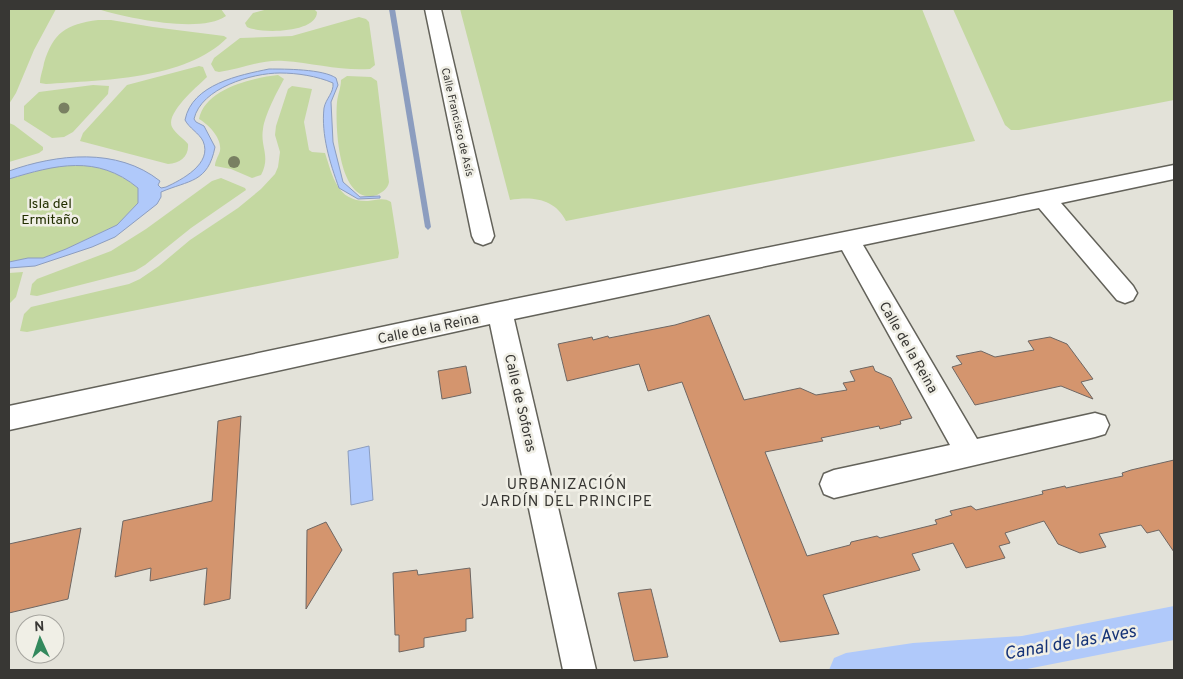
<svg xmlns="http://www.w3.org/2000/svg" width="1183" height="679" viewBox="0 0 1183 679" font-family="Overpass,sans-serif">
  <rect width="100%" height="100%" fill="#e3e2d9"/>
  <path fill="#c4d8a1" d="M9,9h47l-22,41 -18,43 -7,11z
    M98,9h123l5,7c-25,18 -99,2 -128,-7z
    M268,9h46l3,3c0,21 -56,22 -70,15l-2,-4 8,-10z
    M460,9h462l53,132 -409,80c-11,-22 -33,-25 -56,-21z
    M953,9h221v91l-155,30h-8l-6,-5z
    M359,17l7,2 3,3 6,43 -5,4c-29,2 -57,-6 -86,-8 -23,-2 -43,8 -65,11l-4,-1 -4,-7 3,-6 26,-20 52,-2z
    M98,20h13l42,7 71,9 3,2c-42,42 -125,42 -181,46l-6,-1c0,-7 3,-13 4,-20 9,-30 22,-39 54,-43z
    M199,66l4,1 4,10c-8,8 -42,36 -35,50 3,6 12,12 16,17 1,13 -8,19 -20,20l-88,-23 3,-8 44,-48z
    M278,75l6,4c-7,13 -19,35 -21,50 -3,18 8,27 -2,46l-9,3 -21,-9 -16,-3c0,-5 3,-9 5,-15 2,-13 -11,-26 -21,-32 6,-30 52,-41 79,-44z
    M347,76l24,1 6,4 12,101c-1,6 -6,10 -12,13 -39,12 -42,-70 -40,-93 1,-8 4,-15 4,-22z
    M93,85l16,1 -1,8 -35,38 -9,5 -12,1 -28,-18v-14l15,-14z
    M292,86l20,3 -8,33 5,28 3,2 13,1c8,24 12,49 43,48 8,-1 16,-4 23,1l8,51 -1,5 -371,74 -7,-1 4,-17 7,-7 98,-23 11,-5 19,-13 31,-26 48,-32 23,-19 14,-15 3,-7 2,-15 -5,-17 1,-9 12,-37z
    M9,123l5,2 29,22v3l-4,3 -30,9z
    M82,165c21,2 39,9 56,23v15l-21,22 -51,24 -23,9h-15l-19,4v-83l46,-13z
    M221,178l24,10 1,2 -55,38 -46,37 -10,6 -98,25 -7,-1 2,-11 5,-5 74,-28 35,-22 66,-48z
    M23,272l-7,25 -7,7v-31z"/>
  <path fill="#b0c9fa" stroke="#8c9dbf" d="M269,69c16,0 54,0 67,9l2,7 -7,17 2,40 10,40 17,15 20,-1v2l-22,1 -19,-11c-9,-25 -18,-53 -15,-80 2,-10 10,-15 9,-25 -16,-7 -36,-10 -53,-10 -28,0 -79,15 -86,46l2,3 8,4 11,21c-7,36 -26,33 -54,45v5l-4,7 -42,33 -23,10 -57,19 -26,2v-6l19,-4h15l23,-9 51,-24 21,-22v-15c-41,-34 -83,-23 -129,-9v-8c48,-17 108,-24 151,10l-2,4 3,3 5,-1c15,-7 47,-23 37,-46 -4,-8 -14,-13 -18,-21 7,-36 55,-45 84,-51z
    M369,446l4,54 -22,5 -3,-54z"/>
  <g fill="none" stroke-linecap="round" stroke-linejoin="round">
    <path fill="#8c9dbf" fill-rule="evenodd" d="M389,9h6l36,218 -3,3 -3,-3z"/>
    <path fill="#b0c9fa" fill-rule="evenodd" d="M1174,606v34l-152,30h-193l5,-12 12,-5 67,-10 109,-7z"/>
  </g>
  <path fill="#d4956e" stroke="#6f6763" d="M709,315l35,85 56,-12 16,7 31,-5 -4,-7 12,-2 -5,-10 23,-5 2,5 16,7 21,40 -12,3 1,3 -21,5 -1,-3 -58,12 2,3 -58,11 42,104 43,-11 1,-3 26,-6 3,2 57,-14 -2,-4 17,-5 -2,-4 21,-5 5,4 67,-16 -1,-3 23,-5 1,2 14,-3 43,-9 -1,-3 9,-3 43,-10v92l-15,-22 -12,3 -6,-8 -42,9 7,13 -26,6 -22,-9 -14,-23 -39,12 5,10 -11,3 6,12 -39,10 -13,-25 -41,11 8,16 -97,25 16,39 -59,8 -98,-260 -34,9 -9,-27 -72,17 -9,-37 34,-7 1,3 15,-4 1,2 66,-13z
    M1050,337l17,7 26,35 -12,3 12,17 -32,-13 -86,19 -23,-38 10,-3 -6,-8 25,-5 14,6 39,-7 -6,-9z
    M466,366l5,27 -29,6 -4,-28z
    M241,416l-11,183 -26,6 3,-37 -57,13 1,-13 -36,9 8,-56 89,-20 6,-80z
    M326,522l16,28 -36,59 1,-79z
    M81,528l-13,71 -59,14v-69z
    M470,568l3,50 -7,1v12l-42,7v9l-25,5v-17h-4l-2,-62 24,-3 1,5z
    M651,589l17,68 -34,4 -16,-68z"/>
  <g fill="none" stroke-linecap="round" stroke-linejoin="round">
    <defs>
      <path id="minor" d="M425,9h16l53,227 -3,6 -8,3 -8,-3 -3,-6z
        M1174,165v14l-113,24 72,83 4,7 -4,7 -8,3 -8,-3 -78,-92 -176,37 114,194 118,-26 10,3 4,9 -4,9 -10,3 -261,61 -10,-4 -4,-10 4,-10 10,-4 116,-25 -108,-195 -328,69 82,351h-33l-73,-346 -481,106v-24l491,-104z"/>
    </defs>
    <use href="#minor" stroke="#63625a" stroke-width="3"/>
    <use href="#minor" fill="#fff" fill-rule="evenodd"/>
  </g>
  <g fill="#798062">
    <circle cx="64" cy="108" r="5.5"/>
    <circle cx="234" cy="162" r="6"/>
  </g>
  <g text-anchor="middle" stroke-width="5" stroke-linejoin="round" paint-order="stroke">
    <g font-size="11" fill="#383734" stroke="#f0efe6">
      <text transform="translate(458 122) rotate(77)" y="4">Calle Francisco de Asís</text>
    </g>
    <g font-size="14" fill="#222f00" stroke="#f0efe6">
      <text x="50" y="208">Isla del<tspan x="50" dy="16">Ermitaño</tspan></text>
    </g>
    <g font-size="14" fill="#383734" stroke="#f0efe6">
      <text transform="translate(428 328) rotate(-12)" y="5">Calle de la Reina</text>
      <text transform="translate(909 347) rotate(60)" y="5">Calle de la Reina</text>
      <text transform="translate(521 403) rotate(77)" y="5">Calle de Soforas</text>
    </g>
    <g font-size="15" letter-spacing="1" fill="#383734" stroke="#f0efe6">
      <text x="567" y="489">URBANIZACIÓN<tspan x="567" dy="17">JARDÍN DEL PRINCIPE</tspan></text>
    </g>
    <g font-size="18" font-style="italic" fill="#153377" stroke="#f0efe6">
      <text transform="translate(1070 642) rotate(-10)" y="6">Canal de las Aves</text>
    </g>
  </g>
  <rect width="1183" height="679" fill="none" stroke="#383734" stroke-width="20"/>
  <g transform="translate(40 639) rotate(357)"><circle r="24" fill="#f0efe6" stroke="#a6a59f"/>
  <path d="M0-4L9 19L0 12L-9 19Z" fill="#33895d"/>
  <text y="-8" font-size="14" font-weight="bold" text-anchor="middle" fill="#383734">N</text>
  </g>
</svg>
